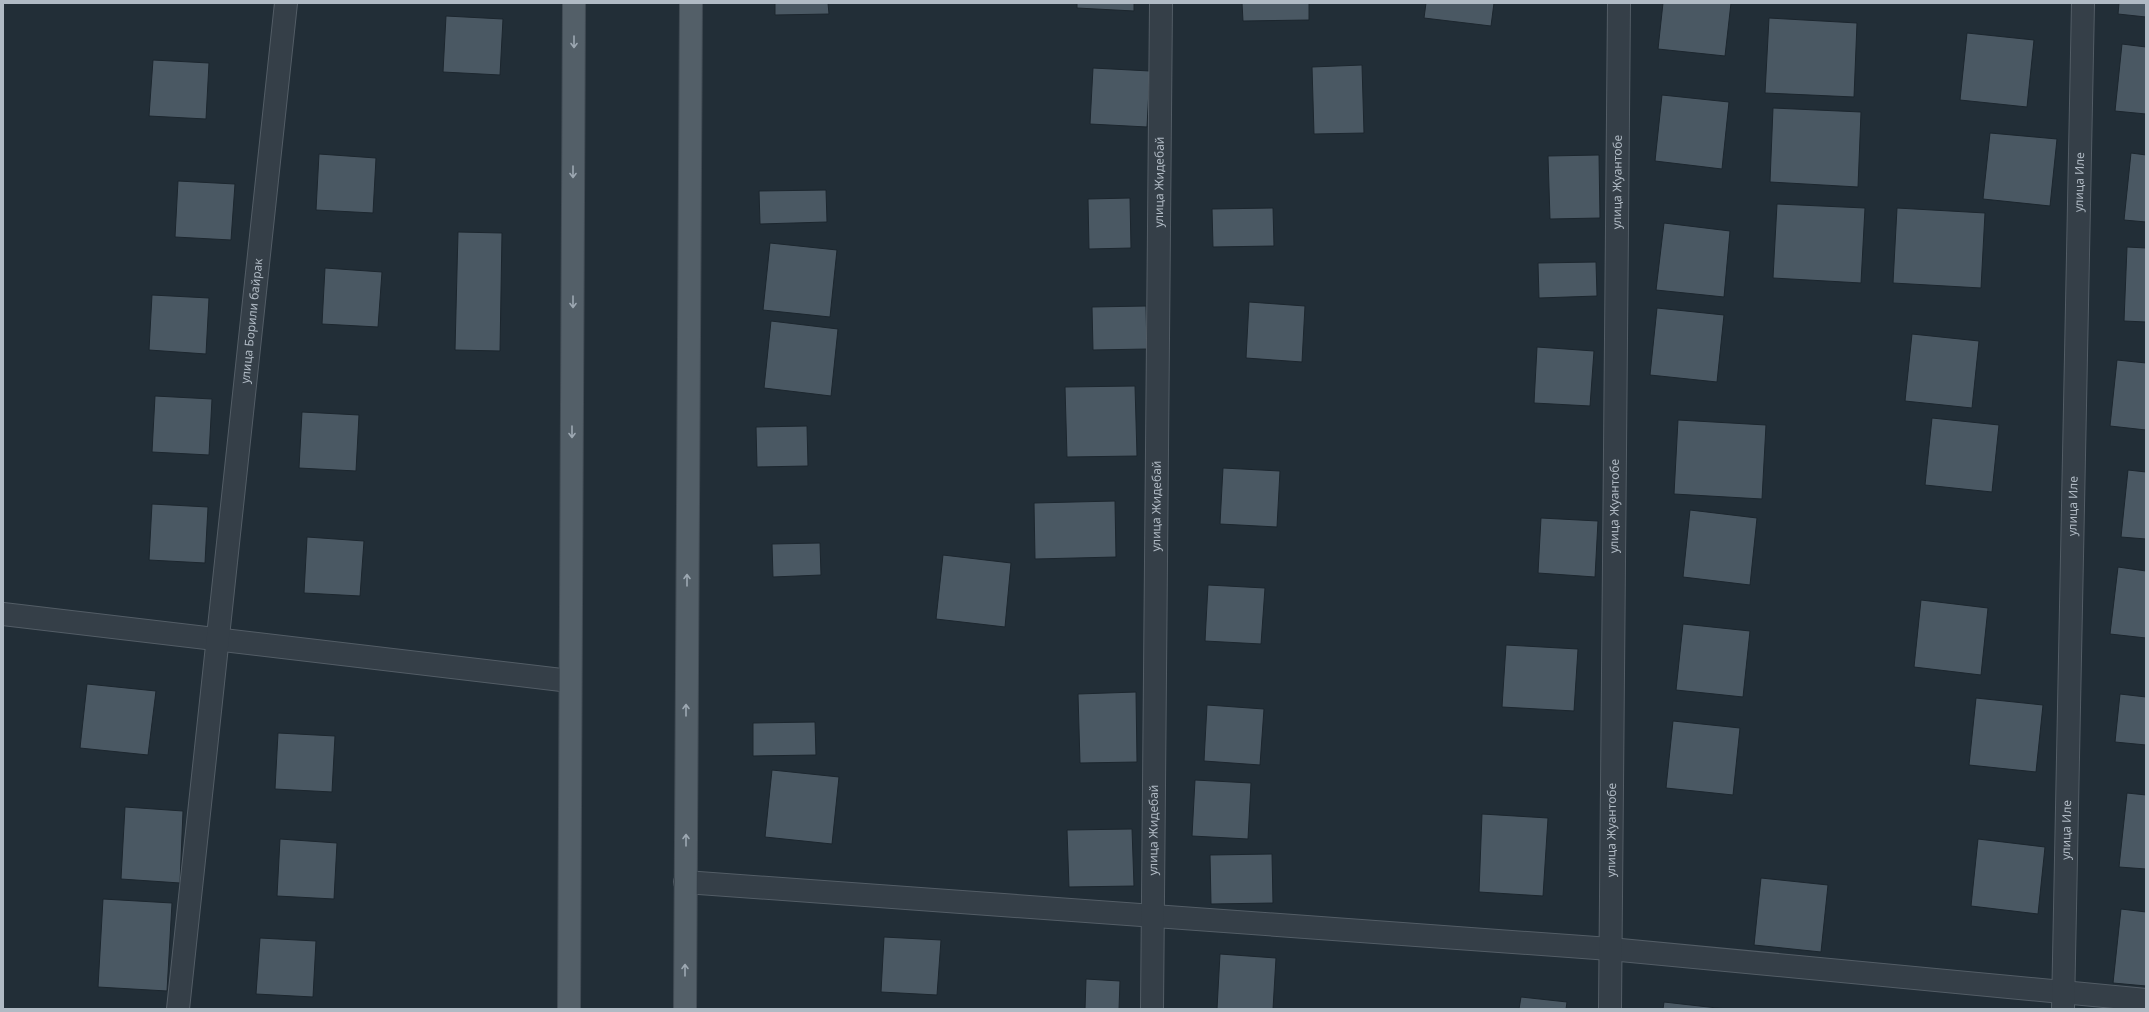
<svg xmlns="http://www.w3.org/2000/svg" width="2149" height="1012" viewBox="0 0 2149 1012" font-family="'Noto Sans',sans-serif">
  <rect width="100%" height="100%" fill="#222e37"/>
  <path fill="#4a5863" stroke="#1c262e" d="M775,3h53l1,11 -54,1z
    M1077,3h57v8l-57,-3z
    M1242,3h67v17l-66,1z
    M1426,3h68l-3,23 -67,-8z
    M1663,3h68l-6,53 -67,-7z
    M2119,3h27v14l-28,-3z
    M446,16l57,3 -3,56 -57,-3z
    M1769,18l88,5 -3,74 -89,-4z
    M1967,33l67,7 -7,67 -67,-7z
    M2122,44l24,3v67l-31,-3z
    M153,60l56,3 -3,56 -57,-3z
    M1362,65l2,68 -50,1 -2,-67z
    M1093,68l57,3 -3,56 -57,-3z
    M1662,95l67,7 -7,67 -67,-8z
    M1773,108l88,4 -3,75 -88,-5z
    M1990,133l67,6 -7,67 -67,-7z
    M2131,153l15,2v67l-22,-2z
    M319,154l57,4 -3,55 -57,-3z
    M1599,155l1,63 -50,1 -2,-63z
    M178,181l57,3 -4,56 -56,-3z
    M826,190l1,32 -67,2 -1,-33z
    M1130,198l1,50 -42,1 -1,-50z
    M1777,204l88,4 -4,75 -88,-5z
    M1273,208l1,38 -61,1 -1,-38z
    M1897,208l88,5 -4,75 -88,-5z
    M1664,223l66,8 -6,66 -68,-7z
    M458,232l44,1 -2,118 -45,-1z
    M770,243l67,7 -7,67 -67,-7z
    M2127,247l19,1v74l-22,-1z
    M1596,262l1,34 -58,2 -1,-35z
    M325,268l57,4 -4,55 -56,-3z
    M152,295l57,3 -3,56 -57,-4z
    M1249,302l56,4 -3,56 -56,-4z
    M1146,306l1,43 -54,1 -1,-43z
    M1657,308l67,7 -7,67 -67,-7z
    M771,321l67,8 -7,67 -67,-8z
    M1912,334l67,7 -7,67 -67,-7z
    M1537,347l57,4 -4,55 -56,-3z
    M2117,360l29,3v67l-36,-4z
    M1135,386l2,70 -70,1 -2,-70z
    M155,396l57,3 -3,56 -57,-3z
    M302,412l57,3 -3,56 -57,-3z
    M1932,418l67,7 -7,67 -67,-7z
    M1678,420l88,5 -4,74 -88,-5z
    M807,426l1,40 -51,1 -1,-40z
    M1223,468l57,3 -3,56 -57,-3z
    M2128,470l18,2v67l-25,-2z
    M1115,501l1,56 -81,2 -1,-56z
    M152,504l56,3 -3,56 -56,-3z
    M1690,510l67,8 -7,67 -67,-8z
    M1541,518l57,3 -3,56 -57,-4z
    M307,537l57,4 -4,55 -56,-3z
    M820,543l1,32 -48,2 -1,-33z
    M943,555l68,8 -6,64 -69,-8z
    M2118,567l28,4v67l-36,-4z
    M1208,585l57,3 -4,56 -56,-3z
    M1921,600l67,8 -7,67 -67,-8z
    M1683,624l67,7 -7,66 -67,-7z
    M1506,645l72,4 -4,62 -72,-4z
    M87,684l69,7 -8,64 -68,-7z
    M1136,692l1,70 -57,1 -2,-69z
    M2120,694l26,3v48l-31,-3z
    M1976,698l67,7 -7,67 -67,-7z
    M1207,705l57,4 -4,56 -56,-4z
    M1673,721l67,7 -7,67 -67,-7z
    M815,722l1,33 -63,1v-33z
    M278,733l57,3 -3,56 -57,-3z
    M772,770l67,7 -7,67 -67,-7z
    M1195,780l56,3 -3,56 -56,-3z
    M2127,793l19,2v74l-27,-2z
    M125,807l58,4 -3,72 -59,-4z
    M1482,814l66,4 -5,78 -64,-4z
    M1132,829l2,57 -65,1 -2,-57z
    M280,839l57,4 -3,56 -57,-3z
    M1978,839l67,8 -7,67 -67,-8z
    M1272,854l1,49 -62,1 -1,-49z
    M1761,878l67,7 -7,67 -67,-7z
    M103,899l69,4 -5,88 -69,-4z
    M2121,909l25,3v74l-33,-3z
    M884,937l57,3 -4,55 -56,-3z
    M260,938l56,3 -3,56 -57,-3z
    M1220,954l56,4 -3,51h-56z
    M1086,979l34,2 -1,28h-34z
    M1521,997l46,5 -1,7h-47z
    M1664,1002l62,7h-63z"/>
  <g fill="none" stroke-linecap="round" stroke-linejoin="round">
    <defs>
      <g id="minor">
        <path d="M3,614l567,67"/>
        <path d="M685,882l925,67 536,51"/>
        <path id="s1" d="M178,1009l108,-1006"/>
        <path id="s2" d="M1152,1009l9,-1006"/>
        <path id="s3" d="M1610,1009l9,-1006"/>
        <path id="s4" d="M2063,1009l20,-1006"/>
      </g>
      <path id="major" d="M569,1009l5,-1006
        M685,1009l6,-1006"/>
    </defs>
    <use href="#minor" stroke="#535d66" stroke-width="24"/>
    <use href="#major" stroke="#414b54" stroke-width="24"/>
    <use href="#minor" stroke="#353f48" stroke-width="22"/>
    <use href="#major" stroke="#535f68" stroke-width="22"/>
  </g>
  <defs><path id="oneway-shaft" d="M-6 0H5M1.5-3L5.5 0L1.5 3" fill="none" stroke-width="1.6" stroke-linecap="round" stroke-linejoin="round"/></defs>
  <g stroke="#9da8b2">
    <use href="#oneway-shaft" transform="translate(574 42) rotate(90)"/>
    <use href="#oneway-shaft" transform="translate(573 172) rotate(90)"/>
    <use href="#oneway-shaft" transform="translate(573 302) rotate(90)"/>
    <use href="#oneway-shaft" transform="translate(572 432) rotate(90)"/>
    <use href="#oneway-shaft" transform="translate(687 580) rotate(-90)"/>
    <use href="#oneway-shaft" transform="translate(686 710) rotate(-90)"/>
    <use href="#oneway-shaft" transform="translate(686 840) rotate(-90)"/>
    <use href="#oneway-shaft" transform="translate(685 970) rotate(-90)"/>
  </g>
  <g text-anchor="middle" stroke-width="3" stroke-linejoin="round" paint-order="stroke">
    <g font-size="12" fill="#b0bac4" stroke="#1b242c">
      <text dy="4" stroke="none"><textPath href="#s2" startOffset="827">улица Жидебай</textPath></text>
      <text dy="4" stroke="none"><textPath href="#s3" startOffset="827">улица Жуантобе</textPath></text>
      <text dy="4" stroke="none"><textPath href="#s4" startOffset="827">улица Иле</textPath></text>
      <text dy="4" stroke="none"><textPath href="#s1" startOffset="692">улица Борили байрак</textPath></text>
      <text dy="4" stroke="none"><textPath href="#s2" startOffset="503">улица Жидебай</textPath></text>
      <text dy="4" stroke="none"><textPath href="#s3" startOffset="503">улица Жуантобе</textPath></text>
      <text dy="4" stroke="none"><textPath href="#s4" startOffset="503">улица Иле</textPath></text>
      <text dy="4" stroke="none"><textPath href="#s2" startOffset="179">улица Жидебай</textPath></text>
      <text dy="4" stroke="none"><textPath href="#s3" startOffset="179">улица Жуантобе</textPath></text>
      <text dy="4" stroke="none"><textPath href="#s4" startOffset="179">улица Иле</textPath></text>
    </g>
  </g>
  <rect width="2149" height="1012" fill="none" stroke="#b0bac4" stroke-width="8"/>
</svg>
